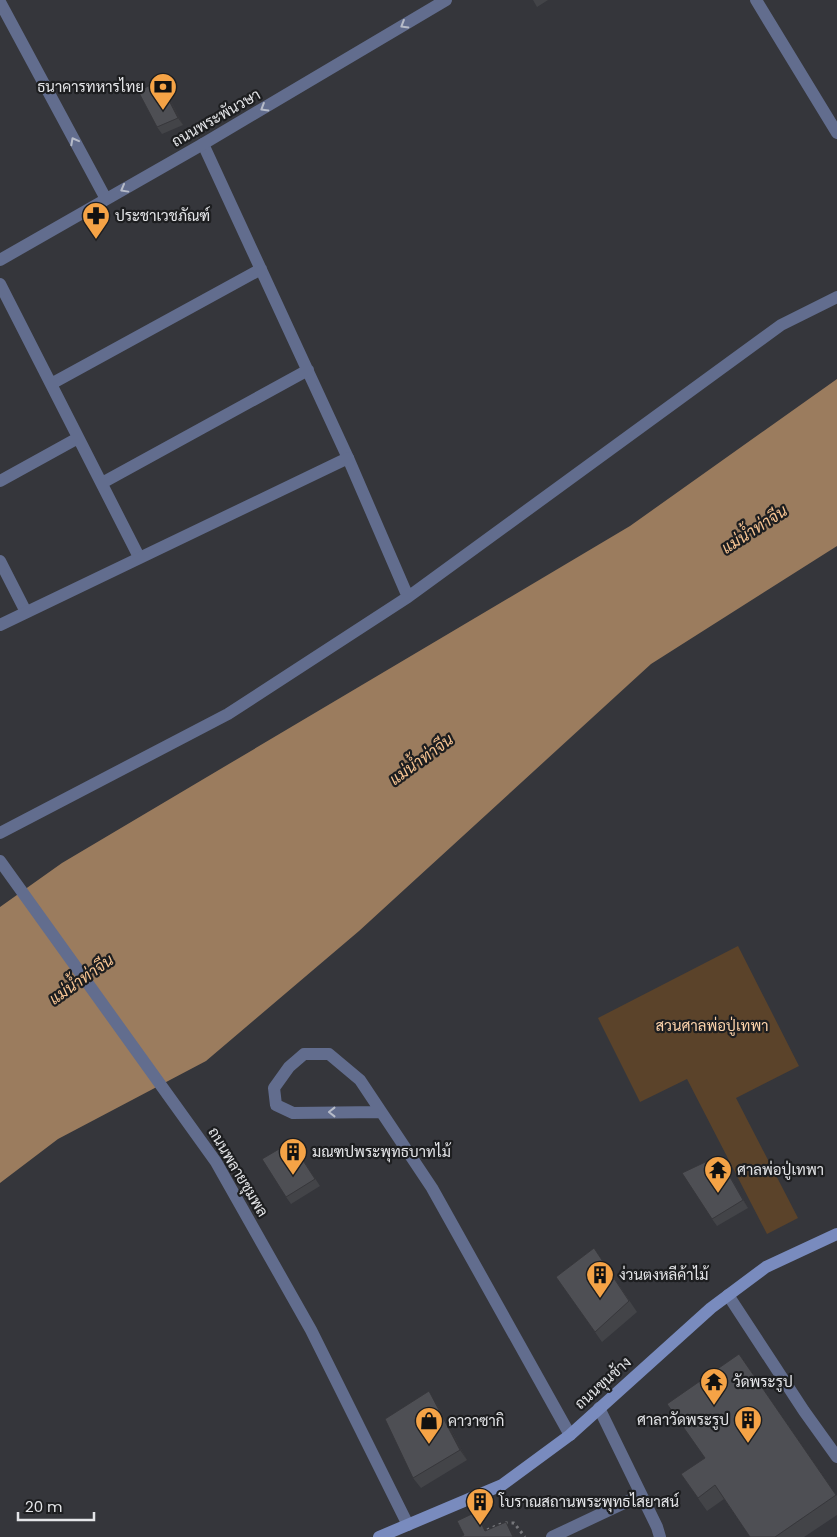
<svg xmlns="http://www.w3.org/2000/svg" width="837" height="1537" viewBox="0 0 837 1537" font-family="Poppins,Sarabun,sans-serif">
  <rect width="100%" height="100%" fill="#35363b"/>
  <path fill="#5b432a" d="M738,946l61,120 -63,32 62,120 -31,16 -80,-155 -47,23 -42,-84z"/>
  <path fill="#9b7c5e" d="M837,379v167l-186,118 -292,267 -153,130 -148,78 -58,44v-276l62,-44 568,-337z"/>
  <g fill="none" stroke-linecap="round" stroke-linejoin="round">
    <path stroke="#76777b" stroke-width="3" stroke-dasharray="2.5 4" stroke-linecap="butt" d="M487,1530l16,-7h11l11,14"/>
    <path stroke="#626d8e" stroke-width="12" d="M203,144l145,314
      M0,284l139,273
      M51,384l210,-115
      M0,481l78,-43
      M102,483l206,-113
      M0,561l26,51
      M599,1408l58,119 3,10
      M552,1537l89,-42"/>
    <path stroke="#626d8e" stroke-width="12" d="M756,0l81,133
      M0,2l106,197
      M0,260l203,-116 243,-144
      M0,625l348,-167 60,139
      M0,833l228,-119 180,-117 373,-272 56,-28
      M0,861l216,301 95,168 97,195
      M381,1112l-88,1 -17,-8 -2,-17 15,-21 15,-13h25l31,26 72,108 138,247
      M728,1295l76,116 33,46"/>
    <path stroke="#798bbe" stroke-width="12" d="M379,1537l123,-52 68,-50 141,-127 55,-41 71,-33"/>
  </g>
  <path fill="#434448" d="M533,0h15l-11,7z
    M165,89l18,36 -21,9 -5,-7z
    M291,1142l29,44 -29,18 -5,-7z
    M723,1163l25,45 -31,18 -5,-7z
    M594,1248l43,64 -35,30 -46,-65z
    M739,1354l98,142v19l-33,22h-54l-26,-38 -17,12 -26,-37 24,-16z
    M436,1402l31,58 -46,28 -8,-10z"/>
  <path fill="#37373b" d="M159,81l6,8 18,36 -5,-7z
    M718,1156l5,7 25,45 -5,-8z
    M429,1391l7,11 31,58 -7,-10z
    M476,1512l7,10 7,15 -5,-6z
    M506,1522l7,10 3,5h-3z"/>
  <path fill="#4e4f54" stroke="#37373b" d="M159,81l19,37 -21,9 -19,-36z
    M291,1142l24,37 -29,18 -24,-38z
    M718,1156l25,44 -31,19 -30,-46z
    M594,1248l35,53 -34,31 -39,-55z
    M739,1354l97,141 -61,42h-25l-35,-52 -17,13 -17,-24 24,-16 -38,-54z
    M429,1391l31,59 -47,28 -28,-59z
    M476,1512l9,19 21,-9 7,15h-53l4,-2 -7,-14z"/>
  <defs><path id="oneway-chevron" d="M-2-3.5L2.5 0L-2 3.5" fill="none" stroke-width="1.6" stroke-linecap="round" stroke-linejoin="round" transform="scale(1.25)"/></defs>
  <g stroke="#b6bbc8">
    <use href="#oneway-chevron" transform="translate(404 25) rotate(149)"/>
    <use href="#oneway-chevron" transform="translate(264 108) rotate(149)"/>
    <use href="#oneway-chevron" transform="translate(74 141) rotate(-118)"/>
    <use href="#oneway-chevron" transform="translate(124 189) rotate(151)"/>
    <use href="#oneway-chevron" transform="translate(332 1112) rotate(180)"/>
  </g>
  <defs>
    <symbol id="bank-pin" viewBox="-11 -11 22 30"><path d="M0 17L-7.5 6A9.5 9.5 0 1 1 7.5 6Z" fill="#f5a346" stroke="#1d1e20"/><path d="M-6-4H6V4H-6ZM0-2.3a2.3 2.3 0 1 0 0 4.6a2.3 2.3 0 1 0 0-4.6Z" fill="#111"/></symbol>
    <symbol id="pharmacy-pin" viewBox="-11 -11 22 30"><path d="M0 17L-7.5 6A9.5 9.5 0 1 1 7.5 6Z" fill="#f5a346" stroke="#1d1e20"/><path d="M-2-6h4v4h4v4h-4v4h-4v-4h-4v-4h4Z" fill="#111"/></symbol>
    <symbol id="building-pin" viewBox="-11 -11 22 30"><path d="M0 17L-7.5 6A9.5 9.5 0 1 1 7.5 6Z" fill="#f5a346" stroke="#1d1e20"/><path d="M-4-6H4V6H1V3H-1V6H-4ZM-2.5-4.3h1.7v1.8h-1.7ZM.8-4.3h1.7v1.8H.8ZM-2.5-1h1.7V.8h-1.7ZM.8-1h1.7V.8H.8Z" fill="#111"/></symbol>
    <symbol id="temple-pin" viewBox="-11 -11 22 30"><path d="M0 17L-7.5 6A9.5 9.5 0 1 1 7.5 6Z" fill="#f5a346" stroke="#1d1e20"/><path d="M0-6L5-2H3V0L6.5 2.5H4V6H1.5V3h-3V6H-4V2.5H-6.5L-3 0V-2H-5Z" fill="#111"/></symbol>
    <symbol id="shop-pin" viewBox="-11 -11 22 30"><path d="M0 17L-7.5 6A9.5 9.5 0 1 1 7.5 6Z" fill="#f5a346" stroke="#1d1e20"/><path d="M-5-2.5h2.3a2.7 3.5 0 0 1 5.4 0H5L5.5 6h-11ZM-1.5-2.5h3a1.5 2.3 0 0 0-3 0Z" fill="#111"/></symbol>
  </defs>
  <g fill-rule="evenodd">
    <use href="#bank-pin" x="147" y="71" width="32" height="43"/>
    <use href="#pharmacy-pin" x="80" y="200" width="32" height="43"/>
    <use href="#building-pin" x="277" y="1136" width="32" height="43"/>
    <use href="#temple-pin" x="702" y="1154" width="32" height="43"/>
    <use href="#building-pin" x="584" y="1259" width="32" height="43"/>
    <use href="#temple-pin" x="698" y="1366" width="32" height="43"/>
    <use href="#building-pin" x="732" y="1404" width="32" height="43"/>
    <use href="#shop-pin" x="413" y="1405" width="32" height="43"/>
    <use href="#building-pin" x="464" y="1486" width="32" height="43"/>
  </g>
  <g text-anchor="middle" stroke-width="4.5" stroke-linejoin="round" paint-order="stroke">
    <g font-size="15" fill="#e4e5e8" stroke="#1d1e20" text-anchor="start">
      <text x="144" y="92" text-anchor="end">ธนาคารทหารไทย</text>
      <text x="115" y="221">ประชาเวชภัณฑ์</text>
      <text x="312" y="1157">มณฑปพระพุทธบาทไม้</text>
      <text x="737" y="1175">ศาลพ่อปู่เทพา</text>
      <text x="619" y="1280">ง่วนตงหลีค้าไม้</text>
      <text x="733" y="1387">วัดพระรูป</text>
      <text x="729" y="1425" text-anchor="end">ศาลาวัดพระรูป</text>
      <text x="448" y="1426">คาวาซากิ</text>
      <text x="499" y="1507">โบราณสถานพระพุทธไสยาสน์</text>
    </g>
    <g font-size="15" fill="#e4e5e8" stroke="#1d1e20">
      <text transform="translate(216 118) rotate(-30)" y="5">ถนนพระพันวษา</text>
      <text transform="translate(238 1172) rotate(59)" y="5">ถนนพลายชุมพล</text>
      <text transform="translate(603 1383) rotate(-42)" y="5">ถนนขุนช้าง</text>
    </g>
    <g font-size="15" fill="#fcd3ab" stroke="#1d1e20">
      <text x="712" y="1031">สวนศาลพ่อปู่เทพา</text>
    </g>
    <g font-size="16" font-style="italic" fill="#f7c492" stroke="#1d1e20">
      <text transform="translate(754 529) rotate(-33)" y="6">แม่น้ำท่าจีน</text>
      <text transform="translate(421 759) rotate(-36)" y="6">แม่น้ำท่าจีน</text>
      <text transform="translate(81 979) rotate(-35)" y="6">แม่น้ำท่าจีน</text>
    </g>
  </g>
  <path d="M18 1512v8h76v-8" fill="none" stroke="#e4e5e8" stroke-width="2.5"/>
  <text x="25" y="1512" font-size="15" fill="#e4e5e8" stroke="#1d1e20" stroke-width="4" paint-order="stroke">20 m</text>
</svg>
